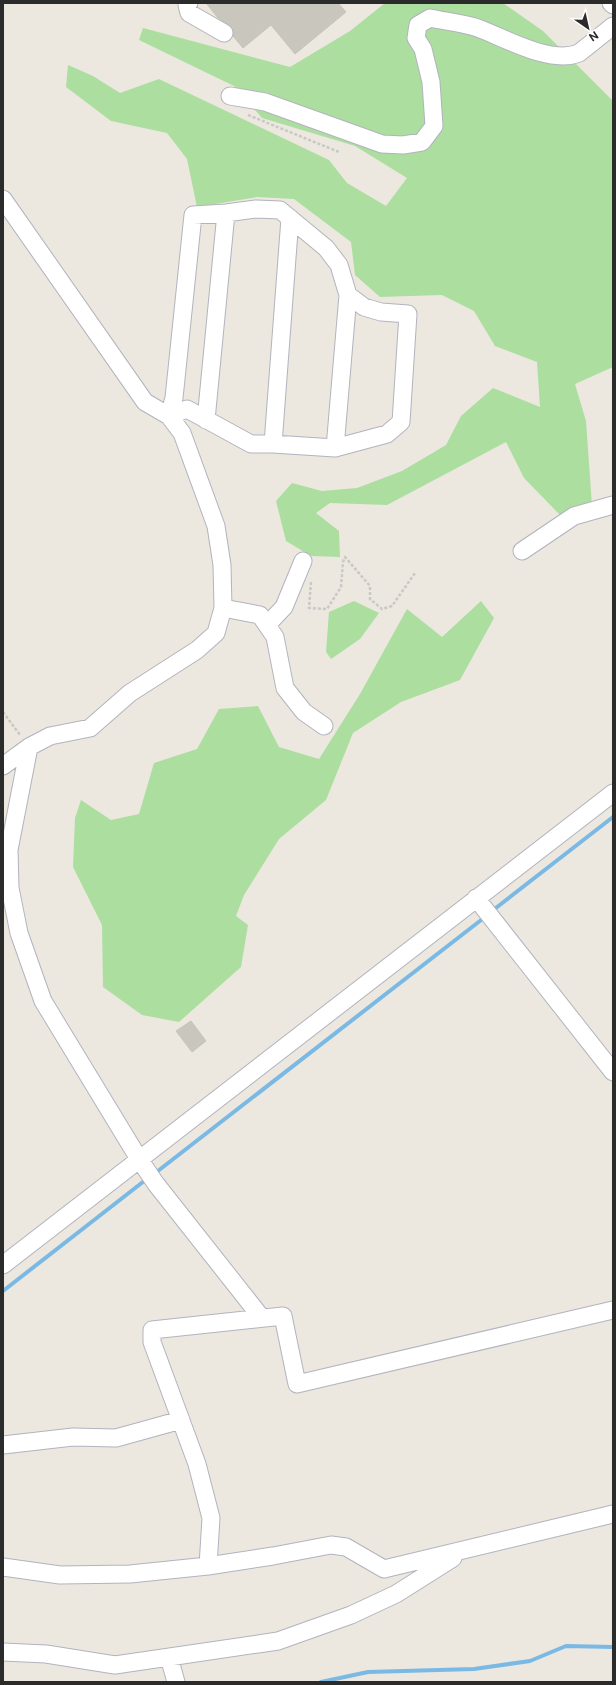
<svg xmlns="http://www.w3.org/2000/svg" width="616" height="1685" viewBox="0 0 616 1685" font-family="'Public Sans',sans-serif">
  <rect width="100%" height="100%" fill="#ece8df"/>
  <path fill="#acdea0" d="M385,3h118l40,28 70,70v266l-38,17 11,37 6,85 -30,11 -38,-39 -18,-36 -119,63 -57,-2 -14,10 23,18 1,26 -29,-1 -25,-15 -10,-40 16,-18 30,8 35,-3 45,-17 44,-26 15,-29 32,-28 47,19 -3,-45 -42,-16 -21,-35 -32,-16 -62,2 -25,-22 -4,-33 -57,-43 -37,-2 -60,10 -10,-48 -20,-26 -56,-12 -45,-34 2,-22 25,11 27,17 39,-14 170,81 18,23 39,23 21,-28 -52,-32 -93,-28 -28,-32 -95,-46 4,-12 147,39 60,-36z
    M354,601l25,12 -19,26 -29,20 -5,-7 3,-40z
    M481,601l13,17 -34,62 -59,22 -48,31 -27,67 -47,39 -35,56 -8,21 12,9 -7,42 -62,55 -37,-7 -39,-28 -1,-62 -29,-58 2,-49 6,-18 30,20 28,-6 15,-51 43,-14 22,-40 39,-3 21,41 40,12 41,-65 47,-85 35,28z"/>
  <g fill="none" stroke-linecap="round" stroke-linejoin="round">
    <path stroke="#7bb9e5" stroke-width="4" d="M492,911l121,-94
      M154,1174l331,-257
      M3,1291l145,-113
      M321,1682l47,-10 106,-3 56,-8 36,-15 47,1"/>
  </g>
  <path fill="#c8c6bd" stroke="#c7c4b8" d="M206,3h132l8,9 -51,42 -24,-29 -28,23 -10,-12 -1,-8 -14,-10z
    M191,1021l15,20 -14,11 -16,-21z"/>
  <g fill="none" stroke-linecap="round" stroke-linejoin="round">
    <defs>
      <path id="minor" d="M189,3l-2,2 2,8 35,20
        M611,3l2,2
        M230,96l35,6 117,42 21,1 19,-3 12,-16 -3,-44 -8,-33 -7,-11 2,-13 12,-7c14,3 31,5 45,9 29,10 74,38 104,26l34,-27
        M3,199l142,203 24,14 13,17 34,93 6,39 1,43 -7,25 -19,17 -67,43 -40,35 -40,8 -21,11 -26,19
        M256,209l24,1 46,38 13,17 9,30 16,12 17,5 27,2 -7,108 -14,12 -52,14 -62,-4h-22l-64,-35 -18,7 5,-18 19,-183 33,-2z
        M206,420l20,-207
        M273,444l17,-226
        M335,448l13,-153
        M522,551l52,-35 39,-11
        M223,608l37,7 15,22 10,51 19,24 20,14
        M267,625l17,-18 19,-46
        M29,747l-20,103 1,38 9,45 24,68 96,158 17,25 105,133
        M476,898l137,174
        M3,1265l610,-472
        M3,1445l70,-8 43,1 65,-18
        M208,1566l3,-48 -14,-54 -45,-122v-12l131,-14 14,68 316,-74
        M3,1567l57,8 70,-1 78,-8 65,-10 58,-11 15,2 38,22 229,-55
        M3,1652l43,2 69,11 163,-24 73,-26 45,-21 57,-36
        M169,1657l7,25"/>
    </defs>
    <use href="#minor" stroke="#b2b3be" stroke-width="19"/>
    <path stroke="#c8c8c8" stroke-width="2.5" stroke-dasharray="3 2" stroke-linecap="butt" d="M248,115l91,37
      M311,582l-2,26 18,1 14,-22 2,-25 2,-5 25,29v13l12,10 10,-3 23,-33
      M3,712l17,23"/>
    <use href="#minor" stroke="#fff" stroke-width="17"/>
  </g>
  <rect width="616" height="1685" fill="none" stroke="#2b2b2b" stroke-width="8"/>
  <g transform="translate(588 28) rotate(146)" stroke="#ffffff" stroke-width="3" paint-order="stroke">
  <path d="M0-3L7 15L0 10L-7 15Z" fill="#2b2b2b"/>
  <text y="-6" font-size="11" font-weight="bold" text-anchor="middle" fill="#2b2b2b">N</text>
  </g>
</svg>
